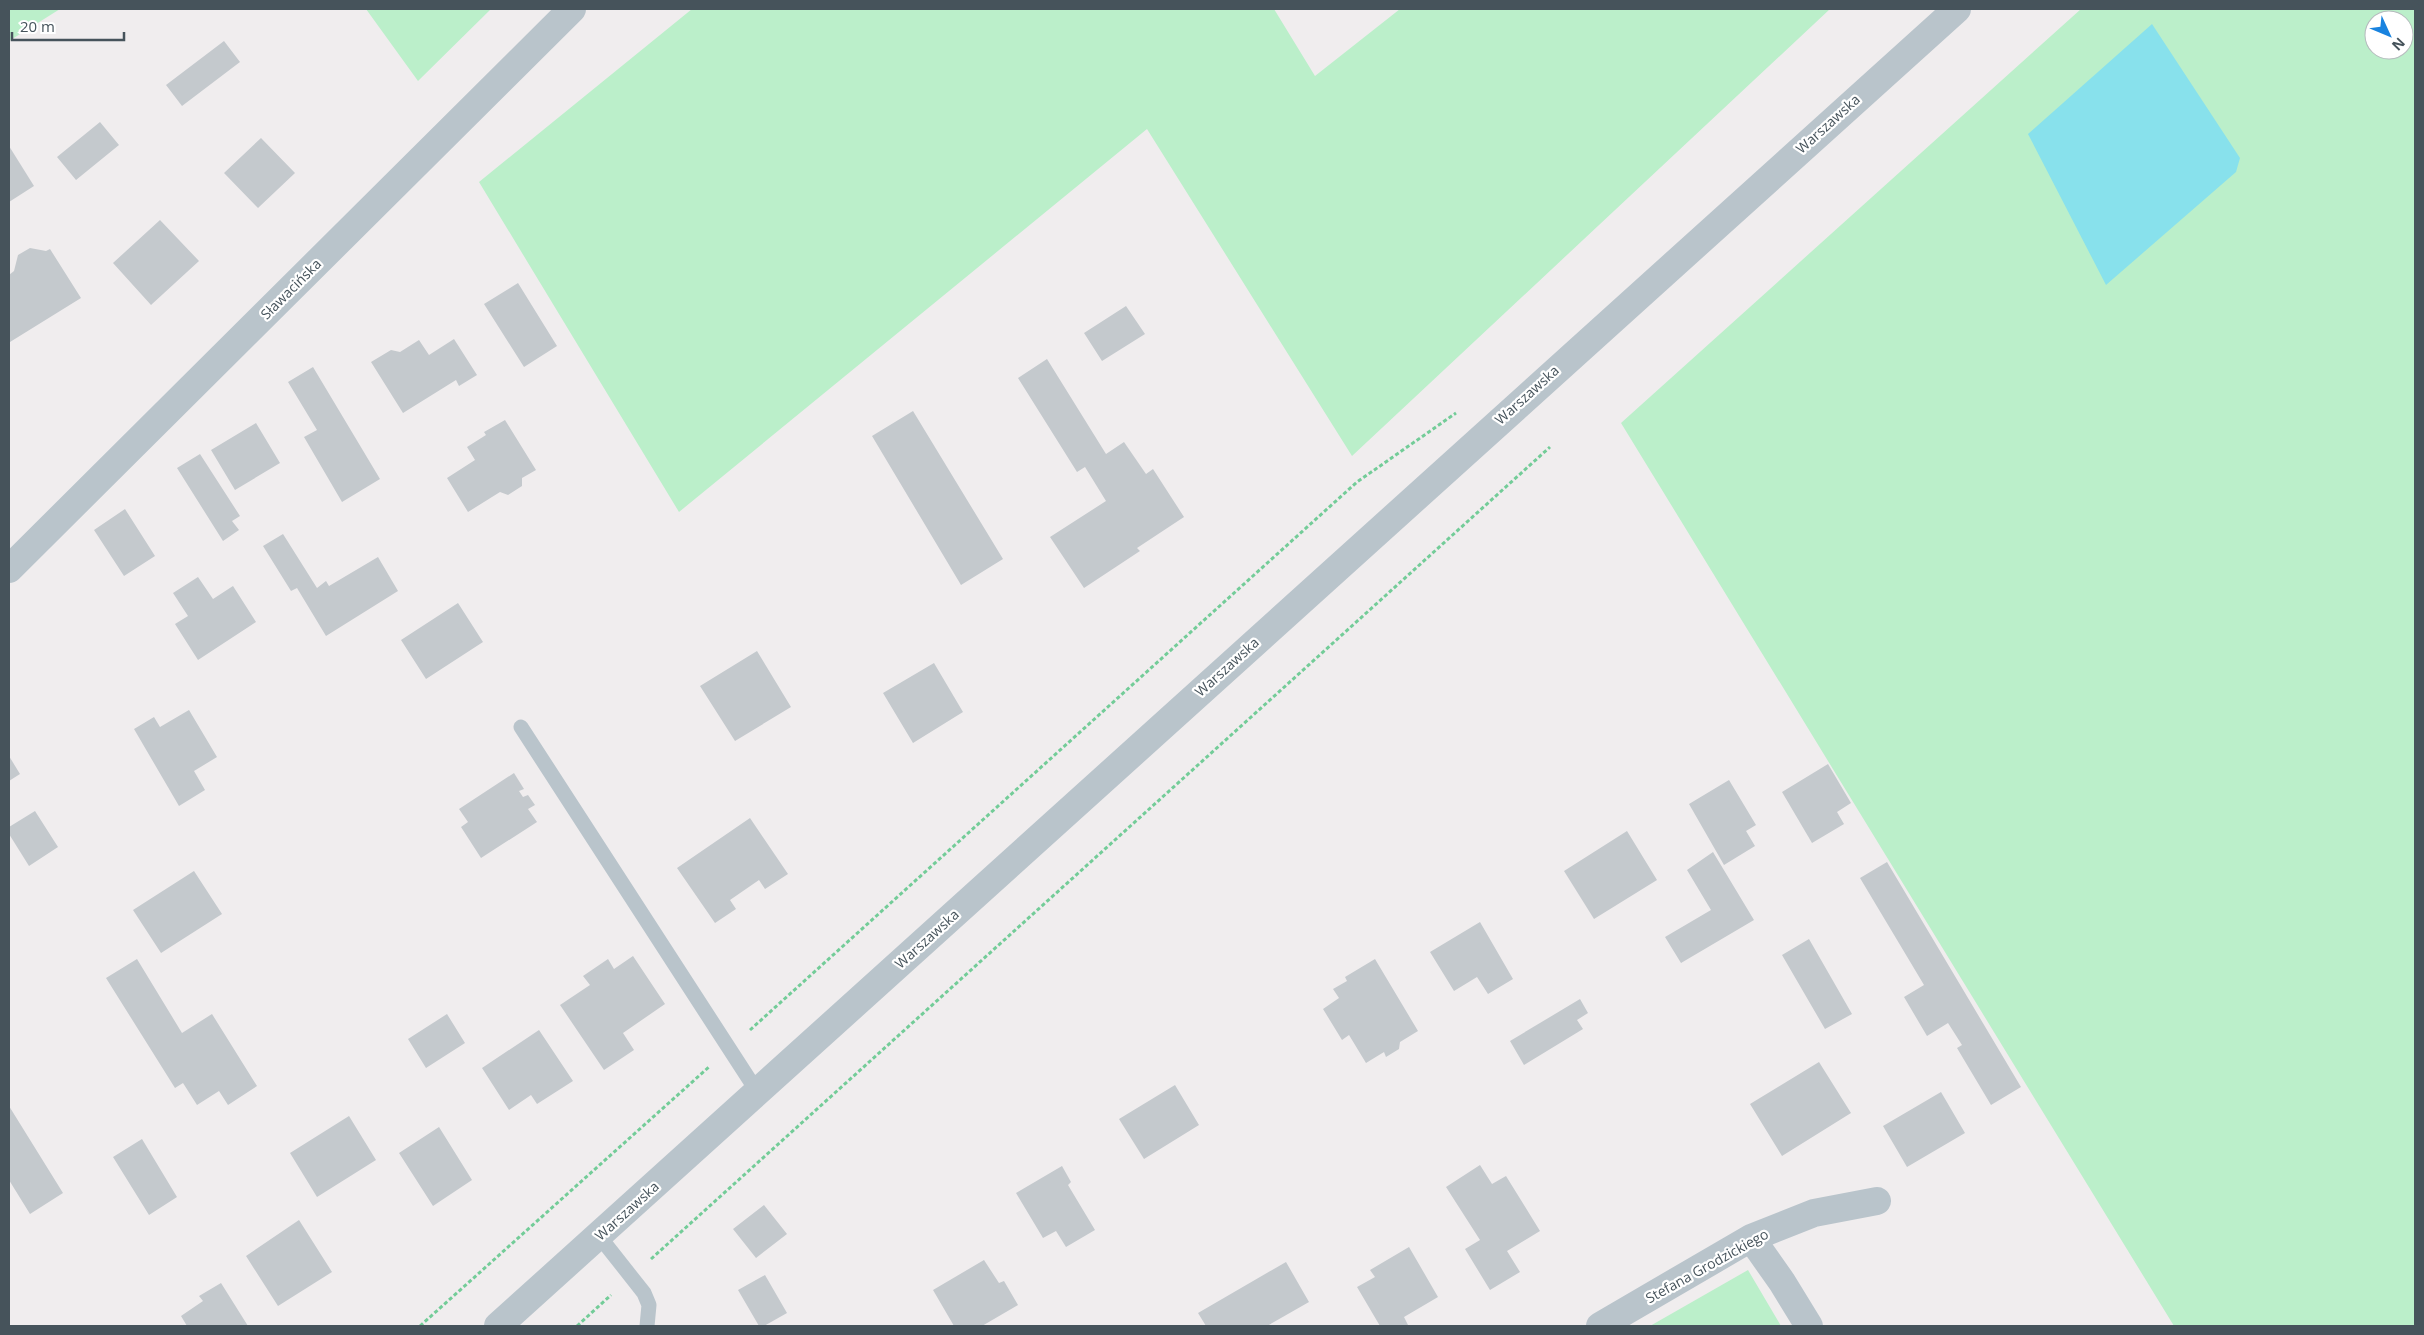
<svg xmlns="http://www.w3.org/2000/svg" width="2424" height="1335" viewBox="0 0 2424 1335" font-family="'Open Sans',sans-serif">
  <rect width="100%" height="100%" fill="#f0edee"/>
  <path fill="#bbefca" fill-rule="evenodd" d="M9,9h51l-51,32z
    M366,9h125l-73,72z
    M692,9h582l41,67 85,-67h430l-478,447 -205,-327 -468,383 -200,-330z
    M2081,9h334v1317h-241l-553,-903zM2374,20h30v30h-30z
    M1748,1270l33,56h-131z"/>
  <path fill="#88e1ec" d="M2152,24l88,134 -4,14 -130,113 -78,-151z"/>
  <path fill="#c4c9cd" d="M224,41l16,21 -58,44 -16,-21z
    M100,122l19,23 -43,35 -19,-23z
    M261,138l34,35 -37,35 -34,-35z
    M9,146l25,40 -25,16z
    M160,220l39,41 -48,44 -38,-42z
    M30,248l16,3 4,-2 31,49 -71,44 -1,-67 5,-4 4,-16z
    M518,283l39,63 -33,21 -40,-63z
    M1126,306l19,28 -43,27 -18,-28z
    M454,339l23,36 -18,11 -3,-6 -53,33 -32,-51 20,-12 9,2 19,-12 10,15z
    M1047,359l59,95 18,-12 22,32 7,-5 31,48 -47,31 3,3 -56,37 -34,-51 56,-36 -21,-34 -8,5 -59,-94z
    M313,367l67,112 -38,23 -38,-65 13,-7 -29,-48z
    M913,411l90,148 -42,26 -89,-149z
    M505,420l31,50 -14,8v8l-14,9 -8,-3 -32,20 -21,-34 28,-18 -8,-13 19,-12 -2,-3z
    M256,423l24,40 -45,27 -24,-40z
    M200,454l40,62 -8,5 7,9 -16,11 -46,-73z
    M125,509l30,47 -31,20 -30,-46z
    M283,534l34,54 9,-7 3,5 49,-29 20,34 -72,45 -29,-48 -6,3 -28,-45z
    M198,577l15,22 20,-13 23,36 -58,38 -23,-36 13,-8 -15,-23z
    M458,603l25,39 -57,37 -25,-39z
    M757,651l34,56 -56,34 -35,-55z
    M934,663l29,49 -50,31 -30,-50z
    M189,710l28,47 -23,14 11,19 -26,16 -45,-77 20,-12 6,10z
    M9,756l11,18 -11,7z
    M1828,764l23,39 -14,9 7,12 -32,19 -30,-51z
    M514,773l10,16 -5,2 4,6 5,-2 7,10 -7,4 9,13 -56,36 -20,-31 7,-5 -9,-13z
    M1729,780l27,45 -10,6 9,15 -31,19 -35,-61z
    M35,811l23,36 -29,19 -20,-32v-7z
    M750,818l38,56 -23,15 -6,-9 -29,20 6,9 -21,14 -38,-55z
    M1627,831l30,49 -63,39 -30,-48z
    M1713,852l41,68 -73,43 -16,-26 46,-27 -24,-40z
    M1887,862l134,225 -30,18 -34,-57 5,-3 -14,-22 -21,13 -23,-39 20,-12 -64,-107z
    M194,871l28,43 -61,39 -28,-43z
    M1480,922l33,57 -25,15 -11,-17 -23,14 -24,-39z
    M1809,939l43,75 -27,15 -43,-74z
    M633,956l32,48 -42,29 11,17 -30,20 -44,-65 30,-20 -7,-9 25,-17 6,10z
    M137,959l45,74 30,-19 45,72 -29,19 -9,-14 -22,14 -14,-22 -8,5 -69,-110z
    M1375,959l43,72 -18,11 -1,7 -13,8 -2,-5 -18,11 -17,-28 -7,5 -19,-31 16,-11 -6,-9 14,-8 -2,-4z
    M1580,999l8,14 -11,7 6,9 -59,36 -14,-24z
    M447,1014l18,29 -39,25 -18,-29z
    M539,1030l34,51 -36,23 -6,-9 -22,15 -27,-42z
    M1819,1062l32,51 -69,43 -32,-52z
    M1175,1085l24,40 -55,34 -25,-40z
    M1941,1092l24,41 -58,34 -24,-41z
    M9,1106l54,87 -33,21 -21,-34z
    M349,1116l27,44 -59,37 -27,-44z
    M439,1127l33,53 -39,26 -34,-53z
    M142,1139l35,58 -28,18 -36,-58z
    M1480,1165l12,19 14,-8 34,55 -33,20 13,21 -30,18 -25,-41 15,-9 -34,-53z
    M1062,1166l9,16 -3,3 27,45 -29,17 -10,-16 -13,7 -27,-45z
    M764,1205l23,29 -31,24 -23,-29z
    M299,1220l33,52 -54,34 -32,-50z
    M1409,1247l29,50 -34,20 4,8 -3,1h-25l-23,-39 18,-10 -5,-7z
    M984,1260l15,23 5,-2 14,24 -36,21h-28l-21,-36z
    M1286,1262l23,40 -42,24h-61l-8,-13z
    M765,1275l22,38 -23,13h-5l-21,-36z
    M221,1283l27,43h-61l-6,-10 22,-15 -4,-5z"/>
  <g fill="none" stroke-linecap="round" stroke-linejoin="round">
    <path stroke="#73cc98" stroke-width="3" stroke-dasharray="4 2.5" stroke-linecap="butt" d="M750,1030l607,-548 99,-69
      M651,1259l899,-812
      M420,1326l290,-260
      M577,1326l34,-31"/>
    <path stroke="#b9c4cb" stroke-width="15" d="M521,727l237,366
      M599,1236l45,57 5,12 -2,21"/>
    <path stroke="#b9c4cb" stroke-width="28" d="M9,569l563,-560
      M1751,1238l31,44 27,44
      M1600,1326l151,-88 63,-25 63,-12"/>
    <path stroke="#b9c4cb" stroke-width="28" d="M498,1326l1459,-1317"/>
  </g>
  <g text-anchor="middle" stroke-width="4.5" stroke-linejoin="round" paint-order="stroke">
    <g font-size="14" fill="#46535b" stroke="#fff">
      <text transform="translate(1828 124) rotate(-42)" y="5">Warszawska</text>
      <text transform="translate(291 289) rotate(-45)" y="5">Sławacińska</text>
      <text transform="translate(1527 395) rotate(-42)" y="5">Warszawska</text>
      <text transform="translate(1227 667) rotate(-42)" y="5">Warszawska</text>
      <text transform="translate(927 939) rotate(-42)" y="5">Warszawska</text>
      <text transform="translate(627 1211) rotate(-42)" y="5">Warszawska</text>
      <text transform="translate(1707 1266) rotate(-29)" y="5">Stefana Grodzickiego</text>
    </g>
  </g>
  <rect width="2424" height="1335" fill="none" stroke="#46535b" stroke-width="20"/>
  <g transform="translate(2389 35) rotate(134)"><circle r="24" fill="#ffffff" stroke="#b5babd"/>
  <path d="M0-4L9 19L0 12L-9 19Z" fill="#1983df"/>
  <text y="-8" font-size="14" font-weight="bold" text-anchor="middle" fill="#46535b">N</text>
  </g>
  <path d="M12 32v8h112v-8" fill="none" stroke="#46535b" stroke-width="2.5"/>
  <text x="20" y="32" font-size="15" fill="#46535b" stroke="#ffffff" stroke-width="4" paint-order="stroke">20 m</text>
</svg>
